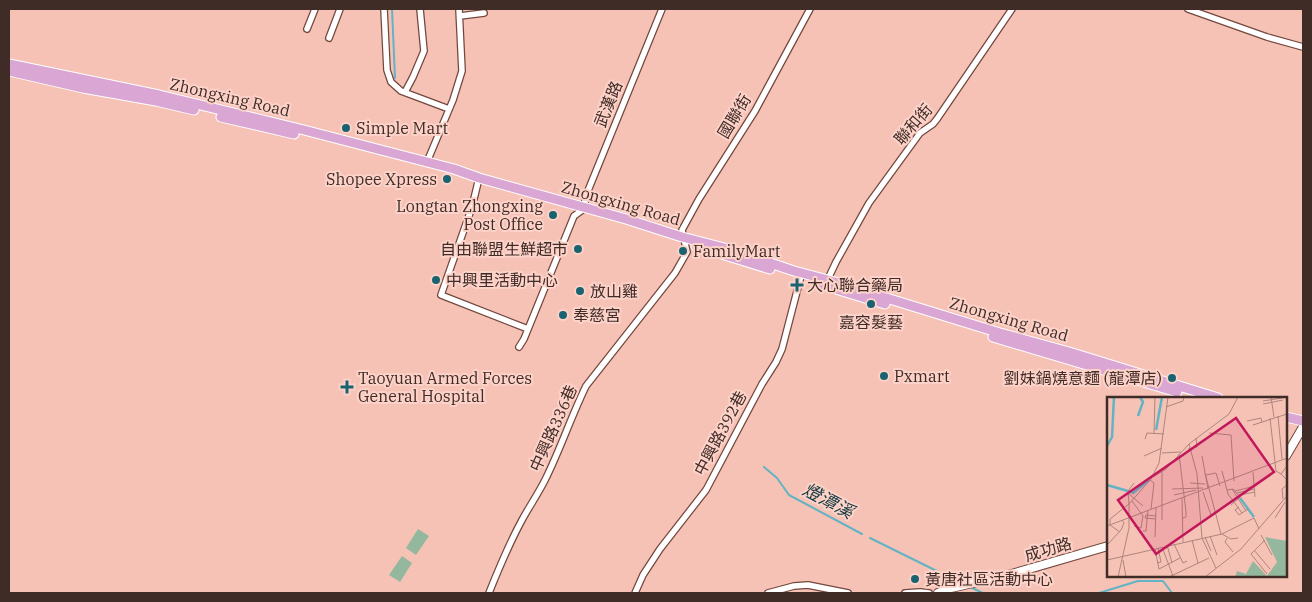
<svg xmlns="http://www.w3.org/2000/svg" width="1312" height="602" viewBox="0 0 1312 602" font-family="'IBM Plex Serif','Noto Sans TC',serif">
  <rect width="100%" height="100%" fill="#f7c2b6"/>
  <path fill="#94b89d" d="M418,529l11,7 -13,19 -10,-7z
    M402,556l10,7 -12,19 -11,-7z"/>
  <g fill="none" stroke-linecap="round" stroke-linejoin="round">
    <path stroke="#62b3c3" stroke-width="2" d="M392,9l3,69
      M764,467l13,11 12,17 73,39
      M870,538l89,44
      M972,588l11,5
      M1099,593l39,-12h25l9,12"/>
    <defs>
      <path id="street" d="M384,9l3,61 4,12 10,9 48,18
        M1188,9l79,28 36,10
        M460,16l24,-3
        M307,29l8,-20
        M329,38l11,-29
        M405,92l8,-15 11,-26 -4,-42
        M427,162l26,-62 9,-29 -3,-62
        M479,178l-7,29 -31,88 87,34
        M827,281l9,-19 33,-59 51,-70 13,-9 4,-5 75,-110
        M519,347l5,-8 50,-123 11,-8v-10l77,-189
        M489,593c10,-25 20,-49 33,-73 7,-13 16,-26 23,-40 15,-30 26,-63 41,-94l89,-113 12,-21 -5,-22 17,-31 56,-88 55,-102
        M635,593l8,-18 17,-26 46,-59 56,-106 14,-22 6,-13 20,-77
        M768,593l26,-7 14,-1 40,8
        M905,593l15,-1 9,1"/>
      <path id="secondary" d="M1286,456l17,-29
        M938,593l13,-5 57,-13 100,-29"/>
      <path id="primary" d="M9,64l150,31 145,35 150,39 25,9 147,41 56,18 50,13 62,21 34,9 172,53 69,19 149,46
        M9,71l74,17 73,13 38,9
        M221,117l73,17
        M696,246l74,23
        M816,283l69,21
        M993,337l184,55
        M1286,417l17,4"/>
    </defs>
    <use href="#street" stroke="#73473d" stroke-width="8"/>
    <use href="#secondary" stroke="#73473d" stroke-width="10"/>
    <use href="#primary" stroke="#fff" stroke-width="11"/>
    <use href="#street" stroke="#fff" stroke-width="5.5"/>
    <use href="#secondary" stroke="#fff" stroke-width="8"/>
    <use href="#primary" stroke="#daa6d3" stroke-width="9"/>
  </g>
  <g fill="#196370" stroke="#fdd2c8" stroke-width="2">
    <circle cx="346" cy="128" r="5"/>
    <circle cx="447" cy="179" r="5"/>
    <circle cx="553" cy="215" r="5"/>
    <circle cx="578" cy="249" r="5"/>
    <circle cx="683" cy="251" r="5"/>
    <circle cx="436" cy="280" r="5"/>
    <path d="M794.5 277.5h5v5h5v5h-5v5h-5v-5h-5v-5h5z"/>
    <circle cx="580" cy="291" r="5"/>
    <circle cx="871" cy="304" r="5"/>
    <circle cx="563" cy="315" r="5"/>
    <circle cx="884" cy="376" r="5"/>
    <circle cx="1172" cy="378" r="5"/>
    <path d="M344.5 379.5h5v5h5v5h-5v5h-5v-5h-5v-5h5z"/>
    <circle cx="915" cy="579" r="5"/>
  </g>
  <g text-anchor="middle" stroke-width="4" stroke-linejoin="round" paint-order="stroke">
    <g font-size="16" fill="#402c27" stroke="#fdd2c8">
      <text transform="translate(230 97) rotate(13)" y="6">Zhongxing Road</text>
      <text transform="translate(608 104) rotate(-68)" y="6">武漢路</text>
      <text transform="translate(734 116) rotate(-59)" y="6">國聯街</text>
      <text transform="translate(913 124) rotate(-49)" y="6">聯和街</text>
      <text transform="translate(621 203) rotate(16)" y="6">Zhongxing Road</text>
      <text transform="translate(1009 319) rotate(16)" y="6">Zhongxing Road</text>
      <text transform="translate(553 428) rotate(-66)" y="6">中興路336巷</text>
      <text transform="translate(720 433) rotate(-62)" y="6">中興路392巷</text>
      <text transform="translate(1048 549) rotate(-16)" y="6">成功路</text>
    </g>
    <g font-size="16" fill="#402c27" stroke="#fdd2c8" text-anchor="start">
      <text x="356" y="134">Simple Mart</text>
      <text x="437" y="185" text-anchor="end">Shopee Xpress</text>
      <text x="543" y="212" text-anchor="end">Longtan Zhongxing<tspan x="543" dy="18">Post Office</tspan></text>
      <text x="568" y="255" text-anchor="end">自由聯盟生鮮超市</text>
      <text x="693" y="257">FamilyMart</text>
      <text x="446" y="286">中興里活動中心</text>
      <text x="807" y="291">大心聯合藥局</text>
      <text x="590" y="297">放山雞</text>
      <text x="573" y="321">奉慈宮</text>
      <text x="871" y="328" text-anchor="middle">嘉容髮藝</text>
      <text x="894" y="382">Pxmart</text>
      <text x="358" y="384">Taoyuan Armed Forces<tspan x="358" dy="18">General Hospital</tspan></text>
      <text x="1162" y="384" text-anchor="end">劉妹鍋燒意麵 (龍潭店)</text>
      <text x="925" y="585">黃唐社區活動中心</text>
    </g>
    <g font-size="18" font-style="italic" fill="#133a41" stroke="#fdd2c8">
      <text transform="translate(828 501) rotate(28)" y="6">燈潭溪</text>
    </g>
  </g>
  <g transform="translate(1107 397)">
    <rect width="180" height="180" fill="#f7c2b6"/>
    <path d="M158,140l22,4v36h-52l2,-6 9,3 7,-13 14,15 10,-14z" fill="#94b89d"/>
    <path fill="none" stroke="#62b3c3" stroke-width="2.5" d="M31,19l5,-14 -3,-5M49,33l6,-33M0,49l5,-9 2,-40M0,88l21,6M22,94l4,2 16,-13M133,101l14,19"/>
    <path fill="none" stroke="#ae867d" stroke-width="1" d="M164,0l3,20M156,4l19,-3M156,7l20,-4M59,10l17,-6 1,-4M171,19l4,43M163,21l6,53 5,3M140,24l14,-3 1,4M146,28l34,-11M47,36l1,-36M102,36l22,2 3,46M38,42l2,-6 17,1M180,45v16M82,47l8,30 5,64 14,30M81,52l9,-2 -1,-9M55,56l19,-1M72,57l7,58v5l-3,1M37,59l18,-8M95,59l6,33M180,69l-6,8 6,6M115,74l6,23 14,19M146,75l2,25M98,76l16,61M99,78l10,-2 4,13M46,80l13,-8 23,-25 40,-30 9,-17M43,83l4,3 -3,26M83,86l15,1M65,92l31,-1M125,92l14,22M120,93l6,-1 7,8 -9,8M128,94l20,-5M96,95l8,23M130,96l18,-4M22,97l14,12M67,98l22,-5M132,98l16,-3M75,101l1,44M176,102l-1,-10 5,-4M25,104l11,15 -2,12 -7,-2M132,110l-4,3 4,5 9,-6M168,121l10,-16M49,122l-11,-1 1,-3 10,1M55,123v-49M0,129l180,-68M36,134h3l2,-21M13,135l-10,-7v-6l19,-15 -1,-13 6,-8M115,137l9,5 7,-1M154,138l11,20M103,139l7,19M48,140l1,-30M98,140l6,14M120,141l-2,4 8,10M85,143l6,23M158,143l-14,14 16,20M1,147l13,-14 3,-7 -2,-3M67,147l9,19 4,-2M60,148l5,18M55,150l11,29M48,152l4,20 21,-11M147,153l16,19M0,163l115,-26 32,-16 5,11M16,163l3,17M50,166l4,-1 -3,-14M11,180l11,-49v-24l22,-25 8,-16 9,-66M62,180l40,-19M98,180l36,-28 46,-53"/>
    <path fill="#c2185b" fill-opacity="0.15" stroke="#c2185b" stroke-width="2.5" d="M129,21l38,54 -118,82 -38,-54z"/>
    <rect width="180" height="180" fill="none" stroke="#402c27" stroke-width="2.5"/>
  </g>
  <rect width="1312" height="602" fill="none" stroke="#402c27" stroke-width="20"/>
</svg>
